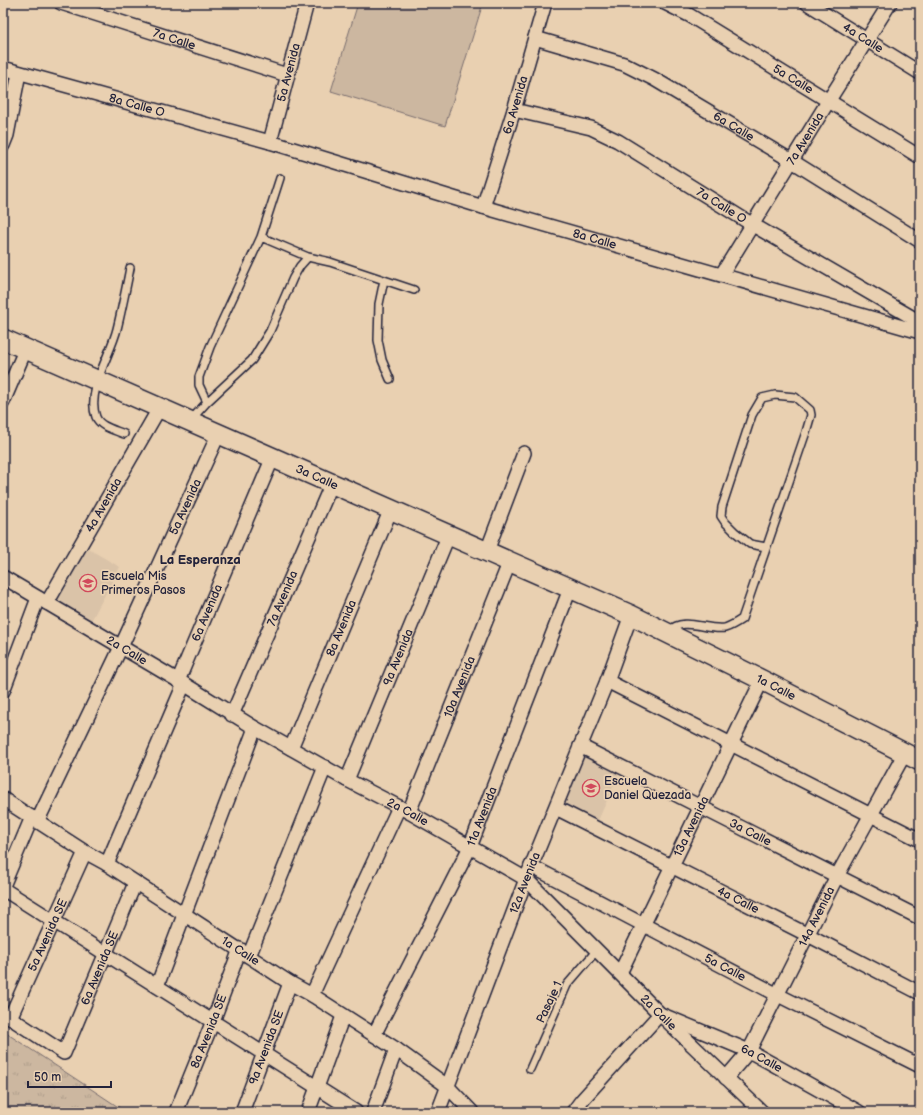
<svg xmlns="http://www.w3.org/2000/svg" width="923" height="1115" viewBox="0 0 923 1115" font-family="'Balsamiq Sans',sans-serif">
  <defs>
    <pattern id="grass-tufts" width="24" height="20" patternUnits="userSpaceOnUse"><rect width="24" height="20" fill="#ccb7a0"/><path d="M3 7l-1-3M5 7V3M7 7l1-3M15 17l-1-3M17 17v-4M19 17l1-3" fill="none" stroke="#af9d8b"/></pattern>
  </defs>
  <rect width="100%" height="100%" fill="#e9d0b1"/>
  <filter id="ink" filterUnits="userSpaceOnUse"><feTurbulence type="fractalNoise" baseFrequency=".025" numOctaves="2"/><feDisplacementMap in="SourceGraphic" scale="8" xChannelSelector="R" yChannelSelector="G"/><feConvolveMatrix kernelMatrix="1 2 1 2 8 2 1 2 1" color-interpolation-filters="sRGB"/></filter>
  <g filter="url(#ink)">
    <path fill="#dac3a8" d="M85,547l35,20 -29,54 -36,-21z
      M583,752l37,19 -23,52 -35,-18z"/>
    <path fill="url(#grass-tufts)" stroke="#776c6e" d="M3,1031l123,81h-123z"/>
    <path fill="#ccb7a0" stroke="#776c6e" d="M358,3h125l-38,123 -114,-35z"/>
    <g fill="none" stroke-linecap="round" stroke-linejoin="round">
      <defs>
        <path id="lane" d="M261,237l19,-59
          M384,280l-5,24 -1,36 4,20 8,19
          M207,402l-8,-17v-8l11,-30 51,-110 47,20
          M190,421l17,-19 45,-42 18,-29 23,-53 7,-12 8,-9 22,5 84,28
          M124,434c-9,-4 -24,-7 -28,-17 -10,-26 15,-63 21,-88 5,-20 9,-41 13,-61
          M669,631c15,-15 37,0 56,-3 6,-2 11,-5 17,-9l64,-187 5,-17 -1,-5 -15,-13 -20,-2 -13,3 -10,17 -30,92 -1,9 4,6 10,10 15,12 16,3
          M530,1069l37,-84 30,-35"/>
        <g id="street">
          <path id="s1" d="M61,3l226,72"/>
          <path id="s2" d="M665,3l24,12 231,142"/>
          <path id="s3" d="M807,3l113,70"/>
          <path id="s4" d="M535,38l89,26 30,15 138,82 128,80"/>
          <path id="s5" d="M3,68l267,74 213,65 437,125"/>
          <path id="s6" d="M514,110l77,18 27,13 135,84 167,97"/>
          <path id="s7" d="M270,142l37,-139"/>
          <path d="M3,145l4,-10 12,-62"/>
          <path id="s8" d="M483,207l31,-97 31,-107"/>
          <path id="s9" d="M722,274l107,-174 61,-97"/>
          <path d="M3,402l23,-54"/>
          <path d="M487,551l37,-98"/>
          <path id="s10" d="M3,577l181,107 71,44 92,52 62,32 117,67 134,135 102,98"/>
          <path id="s11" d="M47,603l113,-196"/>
          <path id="s12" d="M178,681l95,-224"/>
          <path d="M607,681l313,159"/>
          <path d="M3,691l35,-93"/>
          <path id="s13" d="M232,715l100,-232"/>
          <path id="s14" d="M580,746l340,172"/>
          <path id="s15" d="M291,748l100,-239"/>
          <path id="s16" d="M347,780l102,-246"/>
          <path id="s17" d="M3,799l82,53 22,12 183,119 22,12 84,54 51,37 25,26"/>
          <path id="s18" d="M556,808l252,127 112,58"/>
          <path id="s19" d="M409,812l101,-251"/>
          <path id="s20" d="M38,820l83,-173 98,-214"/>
          <path d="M107,864l77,-180"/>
          <path id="s21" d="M531,866l247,129 142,71"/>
          <path d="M3,886l29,-69"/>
          <path d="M3,889l353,223"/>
          <path d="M249,956l76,-189"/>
          <path id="s22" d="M620,973l142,-293"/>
          <path d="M157,986l98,-258"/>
          <path d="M312,995l87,-188"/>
          <path id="s23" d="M3,1013l61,40 71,-170"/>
          <path id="s24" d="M10,1018l75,-166"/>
          <path id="s25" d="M374,1035l96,-188 100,-258"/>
          <path id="s26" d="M726,1078l23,-27 88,-175 68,-123"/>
          <path id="s27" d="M176,1112l37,-91 27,-72"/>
          <path id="s28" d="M242,1112l48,-129"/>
          <path d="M308,1112l35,-96"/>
          <path d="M373,1112l23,-63"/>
          <path id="s29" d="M438,1112l88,-233 81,-198 24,-66"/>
          <path id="s30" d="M573,1112l9,-12 78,-86 89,37 110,61"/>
        </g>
        <g id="secondary">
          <path id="s31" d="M3,339l628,276 131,65 158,81"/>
        </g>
      </defs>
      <use href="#lane" stroke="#22223b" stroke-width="10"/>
      <use href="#street" stroke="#22223b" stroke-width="16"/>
      <use href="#secondary" stroke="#22223b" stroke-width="22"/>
      <use href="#lane" stroke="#e9d0b1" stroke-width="7"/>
      <use href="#street" stroke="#e9d0b1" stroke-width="13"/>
      <use href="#secondary" stroke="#e9d0b1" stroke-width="19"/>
    </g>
  </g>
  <defs>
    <symbol id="school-ring" viewBox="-11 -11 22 22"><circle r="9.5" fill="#e9d0b1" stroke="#d1495b" stroke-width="1.5"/><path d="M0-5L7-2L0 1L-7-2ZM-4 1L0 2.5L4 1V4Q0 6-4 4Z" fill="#d1495b"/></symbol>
  </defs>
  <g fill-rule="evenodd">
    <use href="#school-ring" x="78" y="573" width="20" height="20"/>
    <use href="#school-ring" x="581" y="778" width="20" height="20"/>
  </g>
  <g text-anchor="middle" stroke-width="3.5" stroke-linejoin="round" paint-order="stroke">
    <g font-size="12" fill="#22223b" stroke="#e9d0b1">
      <text dy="4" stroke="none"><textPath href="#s3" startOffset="66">4a Calle</textPath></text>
      <text dy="4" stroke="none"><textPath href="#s1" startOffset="119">7a Calle</textPath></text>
      <text dy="4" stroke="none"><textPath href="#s7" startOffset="72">5a Avenida</textPath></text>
      <text dy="4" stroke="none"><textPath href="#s2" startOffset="149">5a Calle</textPath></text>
      <text dy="4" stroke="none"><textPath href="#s5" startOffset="139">8a Calle O</textPath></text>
      <text dy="4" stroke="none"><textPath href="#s8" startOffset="107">6a Avenida</textPath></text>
      <text dy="4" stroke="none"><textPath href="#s4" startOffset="219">6a Calle</textPath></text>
      <text dy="4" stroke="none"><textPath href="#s9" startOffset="159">7a Avenida</textPath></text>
      <text dy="4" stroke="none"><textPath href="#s6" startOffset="231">7a Calle O</textPath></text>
      <text dy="4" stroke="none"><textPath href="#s5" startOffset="616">8a Calle</textPath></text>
      <text dy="4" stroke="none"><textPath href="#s31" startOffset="343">3a Calle</textPath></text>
      <text dy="4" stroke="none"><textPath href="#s11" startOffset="113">4a Avenida</textPath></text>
      <text dy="4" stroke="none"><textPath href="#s20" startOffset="346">5a Avenida</textPath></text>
      <text dy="4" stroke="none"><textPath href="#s13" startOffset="127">7a Avenida</textPath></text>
      <text dy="4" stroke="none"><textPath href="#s12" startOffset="74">6a Avenida</textPath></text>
      <text dy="4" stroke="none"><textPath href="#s15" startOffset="130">8a Avenida</textPath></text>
      <text dy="4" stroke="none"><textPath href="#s10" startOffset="144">2a Calle</textPath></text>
      <text dy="4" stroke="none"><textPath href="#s16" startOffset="133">9a Avenida</textPath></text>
      <text dy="4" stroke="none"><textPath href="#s19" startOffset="135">10a Avenida</textPath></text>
      <text dy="4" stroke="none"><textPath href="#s31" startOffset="848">1a Calle</textPath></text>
      <text dy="4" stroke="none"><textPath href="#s10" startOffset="468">2a Calle</textPath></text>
      <text dy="4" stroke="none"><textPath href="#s25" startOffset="244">11a Avenida</textPath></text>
      <text dy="4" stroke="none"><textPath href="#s22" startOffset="163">13a Avenida</textPath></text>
      <text dy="4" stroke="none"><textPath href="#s14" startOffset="191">3a Calle</textPath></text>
      <text dy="4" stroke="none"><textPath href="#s29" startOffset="245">12a Avenida</textPath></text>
      <text dy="4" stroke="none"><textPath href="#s18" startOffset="204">4a Calle</textPath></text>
      <text dy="4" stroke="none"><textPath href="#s26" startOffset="186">14a Avenida</textPath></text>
      <text dy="4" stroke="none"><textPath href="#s24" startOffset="91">5a Avenida SE</textPath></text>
      <text dy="4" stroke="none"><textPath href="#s17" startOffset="282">1a Calle</textPath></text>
      <text dy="4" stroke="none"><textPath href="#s23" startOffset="165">6a Avenida SE</textPath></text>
      <text dy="4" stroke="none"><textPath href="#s21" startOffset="219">5a Calle</textPath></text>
      <text transform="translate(549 1002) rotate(-65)" y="4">Pasaje 1</text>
      <text dy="4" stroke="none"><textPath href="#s10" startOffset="792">2a Calle</textPath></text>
      <text dy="4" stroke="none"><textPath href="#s27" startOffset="87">8a Avenida SE</textPath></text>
      <text dy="4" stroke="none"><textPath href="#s28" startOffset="69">9a Avenida SE</textPath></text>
      <text dy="4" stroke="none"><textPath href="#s30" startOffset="242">6a Calle</textPath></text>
    </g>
    <g font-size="12" fill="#22223b" stroke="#e9d0b1" text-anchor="start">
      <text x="101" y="580">Escuela Mis<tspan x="101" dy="14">Primeros Pasos</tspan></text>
      <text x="604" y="785">Escuela<tspan x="604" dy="14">Daniel Quezada</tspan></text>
    </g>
    <g font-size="13" font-weight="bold" fill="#22223b" stroke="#e9d0b1">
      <text x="200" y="564">La Esperanza</text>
    </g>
  </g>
  <rect width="923" height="1115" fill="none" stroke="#e9d0b1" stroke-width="16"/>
  <rect x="8" y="8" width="907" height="1099" fill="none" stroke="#22223b" stroke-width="1.5" filter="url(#ink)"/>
  <path d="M28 1081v6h83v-6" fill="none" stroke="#22223b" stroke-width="2"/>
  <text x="34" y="1081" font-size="12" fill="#22223b" stroke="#e9d0b1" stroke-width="3" paint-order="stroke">50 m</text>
</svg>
